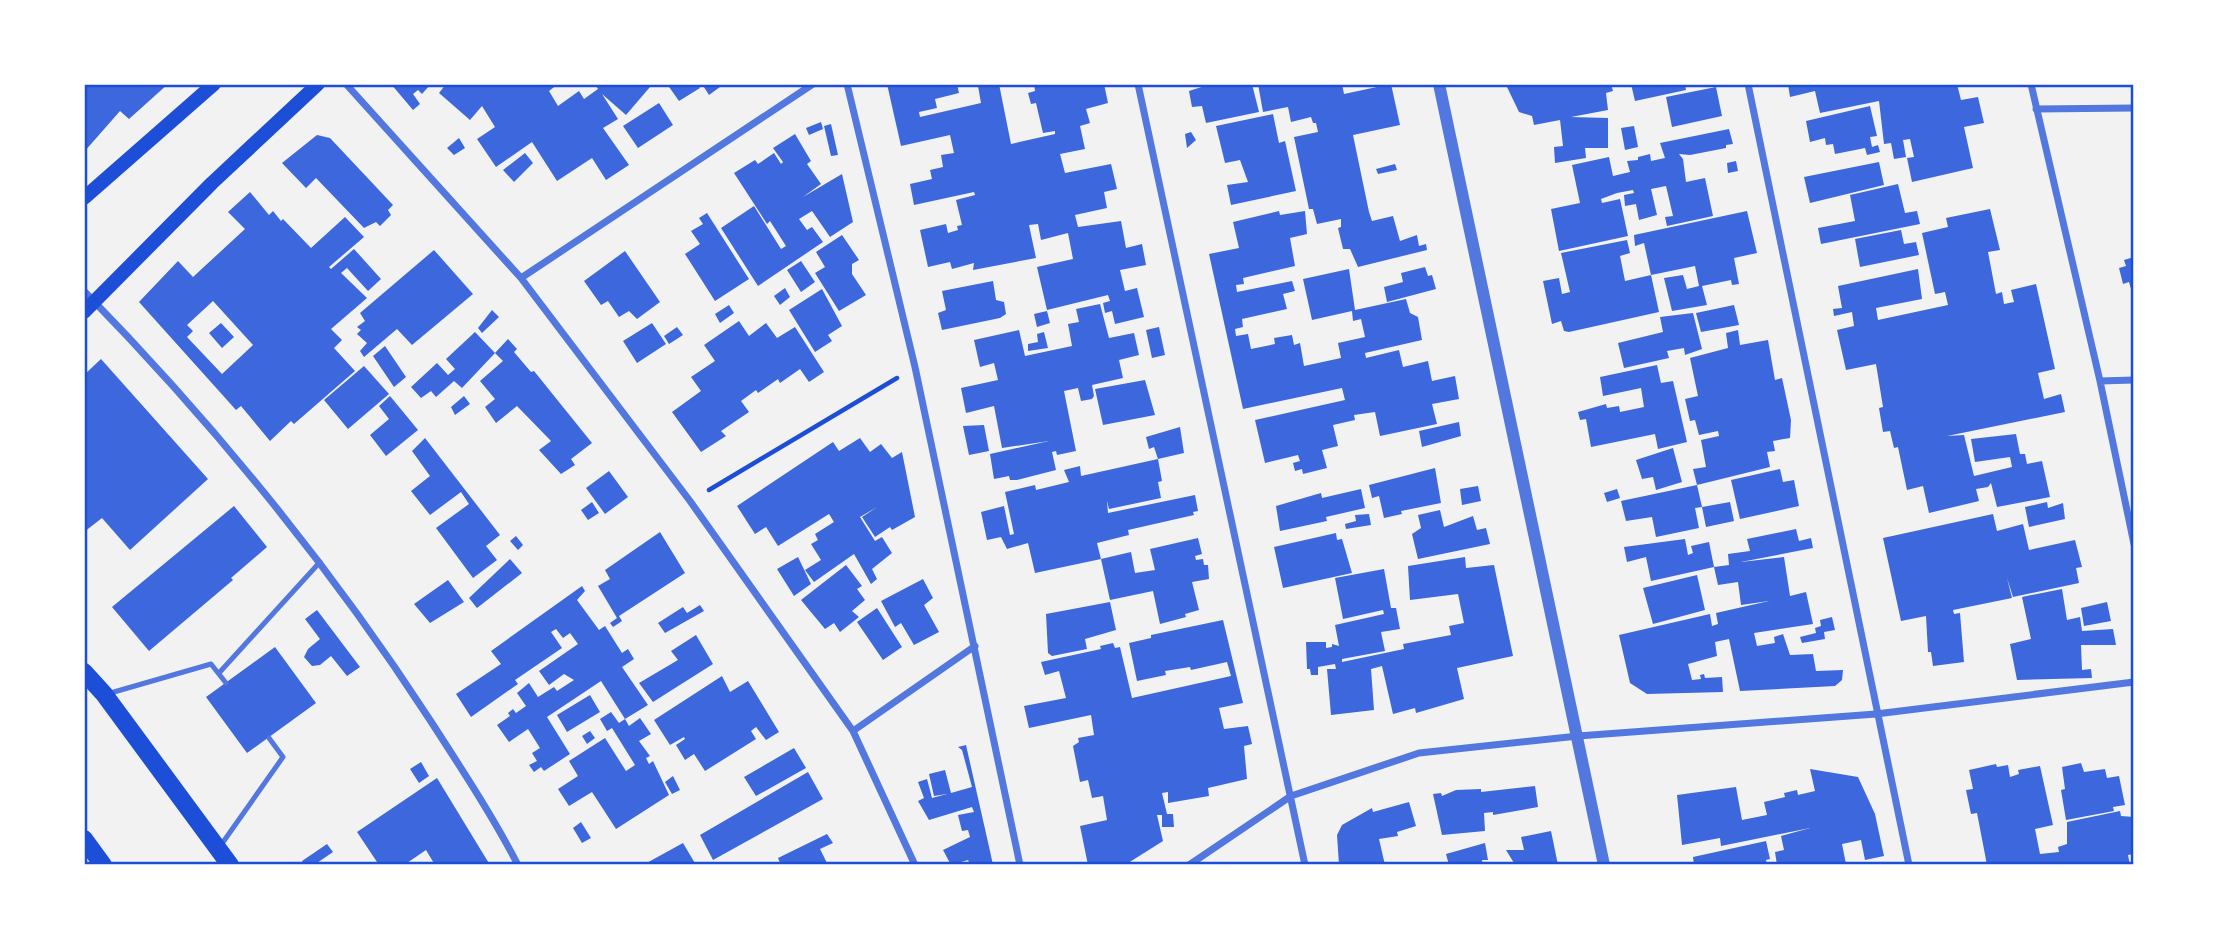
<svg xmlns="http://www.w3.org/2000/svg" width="2218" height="949" viewBox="0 0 2218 949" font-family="'DM Sans',sans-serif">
  <rect width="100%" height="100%" fill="#f2f2f2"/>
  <path fill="#3d67dc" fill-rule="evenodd" d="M84,84h84l-39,35 -9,-8 -36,41z
    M391,84h38l1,1 -8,9 -4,-4 -5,4 7,10 -7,6z
    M446,84h112l-9,7 9,15 21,-15 5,8 14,-10 -3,-5h53l2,3 -24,28 -24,-21 16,25 -15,9 26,37 -23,15 -14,-22 -35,23 -25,-39 -36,25 -19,-28 18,-12 -13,-21 -12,14 -31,-27z
    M667,84h30l3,4 -21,13z
    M702,84h22l-15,11z
    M887,84h70l2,9 -24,6 2,9 -18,4 1,5 61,-14 -3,-17 -8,1 -1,-3h30l12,60 44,-10v-3l-12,2 -7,-30 -5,1 -3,-11 7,-2 -1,-7h70l4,19 -22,6 4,14 -10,3 5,23 -25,5 5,19 46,-9 6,25 -13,3 3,16 -32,7 3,12 43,-6 5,27 16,-4 4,21 -26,5 5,21 12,-3 7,29 -29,7 -3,-13 -7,2 -2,-10 7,-2 -2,-6 -61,15 -10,-43 36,-8 -5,-26 -27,7 -3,-16 -9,1 7,33 -63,12 1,-7 -22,6 -2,-7 -22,5 -8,-37 26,-6 2,9 10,-3 -1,-4 5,-1 -6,-25 19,-5 -1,-3 -60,13 -4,-21 22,-5 -2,-9 13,-3 -2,-12 13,-2 -4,-18 -49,11z
    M1211,84h41l7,28 -53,11 -4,-17 -10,1 -3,-16z
    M1258,84h84l2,10 47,-10 9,41 -47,10 16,77 3,9 21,-5 7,25 17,-6 2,11 7,-2 1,6 -69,17 -8,-18h-7l-5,-21 3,-1v-8l-24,5 -4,-15h-4l-15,-72 24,-5 -2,-9h-3l-2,-6 -20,5 -3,-15 -25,5z
    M1522,84h89l2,7 -7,2 2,17 -37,7 37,1v30h-23l1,10 -31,5 -1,-16 9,-1 -3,-26 -26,5 -2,-9 -13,-4 -12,-25z
    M1631,84h54l1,6 -51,11z
    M1788,84h169l4,16 17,-3 6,26 -20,4 9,41 -61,14 -5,-24 7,-1 -4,-18 -7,1 3,17 -12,2 -3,-16 -7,1 -5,-43 -59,12 -5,-22 -25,6z
    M1716,87l6,29 -50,11 -6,-30z
    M659,103l14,22 -35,23 -15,-22z
    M1870,106l7,30 -7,1 2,10 6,-2 2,7 -13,3 -2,-7 -30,6 -2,-10 -7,1 -1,-7 -15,4 -4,-21z
    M1273,114l6,29 6,-2 11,50 -65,14 -4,-20 21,-3 -8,-22 -15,3 -9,-37z
    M821,122l2,7 -14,6 -3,-7z
    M831,124l7,31 -7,1 -7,-30z
    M1634,126l4,21 -13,3 -4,-22z
    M1729,129l4,15 -7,1v3l-36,7 -11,-1 4,5 3,23 19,-4 8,38 -46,10 -2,-9 8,-1 -7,-30 -15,3 6,26 -18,5 -3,-16 -11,2 -1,-11 10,-2 -1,-3 -16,3 -16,6 1,4 18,-4 8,37 -69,15 -8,-42 29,-6 -8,-38 37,-8 4,19 17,-4 -3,-11 11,-1v-3l12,-3 1,7 14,-3 -5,-15z
    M1191,132l5,8 -9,8 -2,-14z
    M795,134l16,27 -4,3 14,20 -18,13 39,-23 11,48 -23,15 -18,-26 -13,8 8,11 5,-3 11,15 -65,44 -37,-58 33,-22 27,43 5,-3 -16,-25 -3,3 -33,-51 21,-13 3,4 16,-11 7,11 2,-2 -10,-14z
    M317,135l13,3 63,67 -5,5 3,5 -11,11 -4,-4 -12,6 -48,-50 -10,10 -24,-25z
    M459,138l6,10 -11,7 -7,-7z
    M525,153l8,10 -19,19 -11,-12z
    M1736,161l2,10 -10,2 -1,-10z
    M1879,162l5,23 -74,18 -6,-26z
    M1395,164l2,6 -19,4 -2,-5z
    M1898,184l7,29 12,-2 3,13 -99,20 -3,-16 37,-7 -5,-26z
    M250,192l19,23 4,-4 8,10 2,-2 28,29 34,-31 19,20 -35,30 2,2 23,-20 27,30 -13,12 -21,-23 -6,5 26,25 -36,31 11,11 -8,8 21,23 -61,53 -3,-3 -21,20 -29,-35 -5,4 -97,-108 39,-41 15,16 52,-48 -17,-17zM213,301l40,44 -31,29 -35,-37 6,-6 -6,-6z
    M1990,209l10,41 -12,2 8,42 6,-2 2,12 10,-2 -3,-12 25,-6 19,85 -17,4 6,26 17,-5 4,18 -118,24 17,-1 10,41 38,-9 -2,-10 -35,5 -4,-23 45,-5 4,20h5l2,10 15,-3 8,36 -53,10 -6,-24 -3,4 -12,2 3,12 -50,12 -6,-27 -16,4 -9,-43 -4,1 -4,-17 -7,1 -4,-24 4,-1 -7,-43 -30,6 -9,-40 17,-4 -2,-14 -18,4 -1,-7 9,-1 -4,-22 80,-17 4,30 -46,9 2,12 70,-15 -3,-13 -10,2 -13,-61 26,-6 -2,-9z
    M1279,211l1,4 25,-4 2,23 -17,4 5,28 -52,12 1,6 -8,1 1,7 55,-11 3,10 -12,3 4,15 -45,10 1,8 -8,2 1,7 12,-2 3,15 24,-5 -1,-6 18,-3 2,10 6,-2 4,23 37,-8 -3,-15 27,-6 -4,-18 -8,2 -1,-10 -40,9 -9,-41 46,-10 6,41 51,-11 4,14 8,4 4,23 -57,13 1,5 33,-8 4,17 25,-6 4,20 23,-5 4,23 -27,5 5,20 -57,12 -5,-24 -21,3 1,5 -22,5 5,21 -16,4 5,18 -24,6 -1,-5 -7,2 -2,-8 7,-2 -2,-6 -33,8 -10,-43 90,-20 -3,-12 -99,21 -34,-155 30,-6 -6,-26z
    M1747,211l10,42 -23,5 5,26 -7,1 -1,-5 -29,6 5,19 -35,6 -8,-33 19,-3 4,14 12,-3 -4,-20 -44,9 8,37 -90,20 -5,-1 -3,-10 -9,3 -9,-43 16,-3 3,16 8,-2 -9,-39 66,-13 3,13 -10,3 5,25 26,-6 -7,-32 -9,3 -1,-11z
    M707,213l42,66 -34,22 -30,-47 15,-10 -9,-13 12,-7 -4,-6z
    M1901,230l3,14 12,-2 3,13 -59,12 -5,-28z
    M842,235l17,25 -7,4v10l14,21 -27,16 -24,-38 10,-6 -9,-15z
    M434,250l39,44 -61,51 -15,-16 -33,28 -4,-6 7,-8 -10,-9 4,-4 -4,-3 8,-6 -5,-8z
    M625,251l35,51 -23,17 -8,-8 -10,6 -11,-16 -7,4 -17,-24z
    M2134,257v32h-3l-2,-7 -6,2 -4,-16 7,-2 -2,-6z
    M801,261l14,21 -14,10 -14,-22z
    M1425,267l3,9 4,-1 4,14 -49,13 -3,-15 19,-5 -2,-9z
    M993,281l3,19 8,2 2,12 -6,4 -58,12 -4,-17 8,-3 -4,-19z
    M785,288l5,9 -10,8 -6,-9z
    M822,289l20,37 -14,9 4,6 -17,11 -26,-42z
    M1100,304l9,34 25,-5 5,22 -20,5 4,18 -31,7 2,11 -2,3 -11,2 -3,-13 -14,3 12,60 -19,4 -1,-4 -4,1 4,18 -39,10h-7l-1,-4 -15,3 -4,-25 59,-13 -47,7 -8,-42 -28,7 -5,-25 37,-8 -4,-17 -14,4 -6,-27 45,-10 6,26 47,-10 -4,-22 11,-2 -3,-13z
    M729,305l5,8 -14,10 -5,-9z
    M1734,305l5,20 -38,7 -5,-19z
    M492,310l7,7 -17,16 -4,-5z
    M1047,311l3,12 -13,4 -3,-13z
    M1693,313l9,36 -17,6 -1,-7 -17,3 2,7 -45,10 -6,-25 45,-11 -3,-15z
    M739,321l10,15 17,-13 11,15 18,-11 29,45 -15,10 -9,-13 -20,14 -2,-4 -20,14 -2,-3 -15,11 8,11 -28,19 5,5 -25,16 -29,-40 29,-21 -10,-14 24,-16 -11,-16z
    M221,323l13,14 -12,11 -13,-15z
    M652,323l14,21 -29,19 -14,-22z
    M677,327l6,8 -14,9 -5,-8z
    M1159,327l6,28 -13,3 -6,-28z
    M1738,330l2,15 28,-5 7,40 7,-2 9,42 -1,18 -17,3 2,10 -8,1 3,15 -73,18 -4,-16 13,-2 -5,-27 18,-4 -1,-5 -19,4 -4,-15 -5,1 -5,-22 13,-3 -8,-38 38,-10 -2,-15z
    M475,332l20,21 -33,35 -8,-7 -18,16 -5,-6 -10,7 -10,-11 26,-24 11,12 7,-6 -9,-10z
    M1044,332l4,16 -20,3v-7l10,-2 -1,-8z
    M508,339l9,10 -3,3 17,20 3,-1 58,72 -21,16 4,6 -14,9 -22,-24 12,-9 -34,-35 -21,17 -11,-16 10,-8 -15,-18 23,-20 -8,-8z
    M385,346l21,31 -12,10 -21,-31z
    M101,359l107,120 -78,71 -28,-32 -18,14v-157z
    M1657,365l4,18 12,-2 14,61 -29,7 -3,-15 -64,13 -5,-28 -6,1 -2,-8 28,-8 1,4 12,-2 1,6 24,-5 -3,-19 -38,8 -3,-19z
    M364,366l25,28 -41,35 -24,-29z
    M1145,380l10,35 -52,10 -8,-36z
    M390,396l28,34 -32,26 -16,-21 19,-16 -10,-13z
    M464,396l6,8 -15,11 -4,-8z
    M1459,422l2,14 -39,11 -3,-16z
    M984,425l5,26 -20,4 -6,-29z
    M1180,427l4,26 -26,6 -4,-12 -5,2 -3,-12z
    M425,438l75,97 -14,11 11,14 -24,18 -37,-50 33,-24 -8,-12 -31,23 -19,-24 19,-15 -18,-25z
    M860,438l10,14 11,-8 11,14 10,-6 13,65 -23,13 -2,-3 -15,10 -13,-20 15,-10 -17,10 15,24 7,-4 10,16 -20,16 5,10 -6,5 -17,-30 -40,28 -9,-12 16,-10 -10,-16 7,-4 -3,-6 19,-12 -5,-8 -51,32 -12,-19 -11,7 -18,-28 96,-64 6,9z
    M1673,448l9,34 -26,8 -3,-13 -11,2 -6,-19z
    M1158,459l4,22 -4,1 3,16 -52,11 -2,-8 1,12 87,-18 3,16 -5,1 1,3 -66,15 1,5 -32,8 4,16 30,-7 4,21 20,-3 -5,-21 48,-11 4,16 -7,2 1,4 7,-1 1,6h4l1,14 -17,3 7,28 -14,4 1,3 -26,7 -7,-33 -43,9 -9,-41 -66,14 -7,-30 -21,6 -6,-12 -14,3 -6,-28 23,-6 6,29 4,-1 -9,-42 30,-7 1,5 33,-8 -5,-12 16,-4 1,10z
    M1435,468l6,35 -40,8 1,3 -18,4 -5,-22 -7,2 -3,-13z
    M1780,469l3,13 11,-2 5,26 -59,13 -9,-39z
    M609,471l19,26 -23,17 -19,-26z
    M1697,485l5,22 -7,1 4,20 -43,9 -4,-20 -26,4 -5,-20z
    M1478,486l3,15 -19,4 -2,-16z
    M1361,489l4,19 -39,9 1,4 -47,10 -4,-25 45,-13 1,5z
    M1617,489l3,9 -13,4 -3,-9z
    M592,502l7,11 -11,7 -7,-10z
    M1730,502l4,19 -28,6 -4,-20z
    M2047,502l1,6 15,-5 2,16 -36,8 -4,-20z
    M234,506l33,41 -36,31 2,2 -84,71 -37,-44z
    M1440,510l4,17 29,-11 4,14 9,-2 4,16 -72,15 -6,-25 9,-6 -3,-13z
    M1369,514l2,11 -25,4 -1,-5 11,-3 -1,-6z
    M1993,514l4,17 26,-7 6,26 46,-10 7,27 -6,1 3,15 -66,14 -6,-19 5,20 -59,12 1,4 6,-1 4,49 -31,4 -2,-14h-3l-2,-36 -25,5 -18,-83z
    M1796,529l3,12 12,-3 2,10 -72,14 43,-5 6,39 16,-4 7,32 -59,9 3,13 18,-3 -1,-6 9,-3 7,21 23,-1 3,17 27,-1 -1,10 -7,6 -95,5 -11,-52 -14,3 2,14 -29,8 4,16 9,-1 -1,-4 4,-1 1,4 17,-1 1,15 -76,2 -17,-11 -11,-48 91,-21 2,12 6,-2 -2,-11 53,-12 -28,4 -3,-23 -20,3 -4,-18 15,-2 -1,-11 22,-3 -3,-12z
    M660,532l25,41 -66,43 3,5 -9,6 -3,-4 7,-5 -19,-32 12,-7 -5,-9z
    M1336,533l1,7 5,-1 10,34 -69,15 -9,-41z
    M516,536l7,9 -5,5 -8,-9z
    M1685,539l3,16 5,-2 -2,-7 18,-4 5,25 -63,14 -5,-24 -19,5 -3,-15z
    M798,557l13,27 -17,12 -17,-27z
    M1465,557l1,11 28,-3 19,91 -56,12 7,31 -48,14 -1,-5 -22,6 -11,-48 -11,3 3,41 -43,5 -4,-46h9l-1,-5 -17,3v8h-7l-1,-6h-3l-1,-27h20v6l6,-1v-3l7,2 -4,-21 49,-11 -1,-4 -40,9 -8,-41 49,-9 7,39h5l4,21 -19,3 4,19 -43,8v3l62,-13 -1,-5 48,-9 -2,-9 15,-3 -6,-29 -48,6 -2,-34z
    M510,559l12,14 -45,35 -8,-10z
    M846,565l16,21 -5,3 8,11 -13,11 7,6 -19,15 -6,-9 -9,6 -24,-29z
    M1697,575l8,35 -52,14 -10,-36z
    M923,579l10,19 -9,7 15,27 -25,13 -13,-22 -6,4 -14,-26z
    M448,580l16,22 -34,21 -16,-19z
    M582,586l3,5 -8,9 22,30 6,-4 17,27 6,-4 6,10 -12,8 26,38 -23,14 -24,-38 -54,36 23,37 -26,17 -3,-4 -7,5 -5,-7 8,-4 -5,-8 8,-5 -12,-19 -19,13 -12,-17 13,-9 -2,-3 5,-4 3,4 10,-7 -9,-13 12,-10 9,14 16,-10 3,4 17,-11 -10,-6 -15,11 -10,-14 39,-27 -8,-11 -7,5 -7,-9 -5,3 11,16 -47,32 3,4 -47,33 -15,-23 45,-30 -10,-13z
    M2062,589l5,31 13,-3 2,14 31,-2 3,16h-35l1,25 9,-1 1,9 -75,2 -7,-36 21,-5 -9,-42z
    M1110,602l6,28 -31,9 2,10 -35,7 -4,-3 -2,-39z
    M2107,602l4,19 -27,5 -3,-18z
    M700,605l4,6 -39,22 -7,-10 25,-16 4,6z
    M877,608l25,39 -19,13 -26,-38z
    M317,610l43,57 -13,9 -16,-20 -11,9 -8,1 -8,-9 4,-8 12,-10 -15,-20z
    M1832,617l3,13 -11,2 1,7 -23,4 -2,-6 16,-4 -1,-5 6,-2 -1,-6z
    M1223,620l20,83 -24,5 5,21 24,-3 4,18 -8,2 3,33 -39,9 1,8 -41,7v-11l-6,1 5,21h6l1,13h-12v-12h-5l6,26 -38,24h-37l-8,-39 27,-6 -4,-24 -11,2 -4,-18 -8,2 -7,-36 6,-4 -1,-4 16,-3 -3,-20 -62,13 -5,-22 42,-8 -7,-27 -14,4 -4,-13 60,-13 -1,-3 13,-3 2,5 5,-1 12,51 99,-22 -4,-14 -36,8 -1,-3 -25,4 1,4 -29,6 -8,-38 22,-5v-3z
    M696,635l17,29 -60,38 -14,-19 39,-23 -7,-9z
    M275,647l41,56 -69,50 -41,-56z
    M722,676l8,16 18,-11 31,51 -13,8 -10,-13 -5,4 5,8 -51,32 -11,-17 -9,6 -9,-15 9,-6 -1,-2 -14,8 -16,-25z
    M590,695l10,17 -33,20 -10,-17z
    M611,712l8,11 6,-4 4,7 11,-8 11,16 -12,7 11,15 -4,2 3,6 4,-3 16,34 -53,34 -24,-37 -23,14 -11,-17 20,-13 -9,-15 36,-23 21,33 9,-6 -23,-37 -5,3 -7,-12z
    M590,731l5,7 -8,6 -5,-8z
    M966,745l24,106 3,14h-23l-2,-5 -17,5 -8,-15 27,-13 -2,-7 -6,1 -4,-16 16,-3 -2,-5 -43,13 -11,-19 6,-3 -6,-16 9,-3 5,19 15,-4 -13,2 -5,-22 16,-4 6,23 21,-6 -10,-37 -4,-3z
    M794,748l12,20 -50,28 -12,-19z
    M421,762l8,14 -10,7 -9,-14z
    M2081,763l3,9 21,-3 2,9 12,-2 6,29 -12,2 1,4 -48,9 -5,-30 4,-1 -3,-22z
    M1996,764l1,3 11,-2 2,12 9,-3 -1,-4 22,-4 13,59 -18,4 5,25 19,-2 -1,-5 9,-3v-22l53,-11 1,5 13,1v37l-6,1 2,10h-143l-10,-52 -6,1 -5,-24 7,-1 -4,-19z
    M1810,769l48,8 17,37 9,42 -19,4 -4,-20 -19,4 4,20 -69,1 -2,-13 9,-2 -3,-14 29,-8 -89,18 -1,-8 -38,7 -5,-50 59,-8 6,33 25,-5 -3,-13 21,-5 -1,-4 13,-3 1,5 17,-4z
    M808,772l15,27 -110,61 -13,-25z
    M673,776l7,14 -8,4 -7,-12z
    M437,778l53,87h-55l-9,-15 -22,15h-25l-22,-33z
    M1535,786l3,21 -45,8v-3l-9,1 1,18 -43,4 -9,-41 8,-1 1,3 14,-6 25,-1v3z
    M1409,802l7,24 -19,6 1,4 -19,3 6,26h-46l-2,-30 5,-10 30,-17 1,4z
    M581,822l10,16 -9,5 -9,-15z
    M1551,831l7,34h-49l5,-2 -8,-13h18l-3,-13z
    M827,834l6,9 -13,6 8,16h-52l4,-2 -2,-5z
    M1766,841l4,18 -4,1 1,5h-73l-1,-8z
    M683,843l13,22h-53z
    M1485,843l3,17h-6l1,5h-34l-3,-11z
    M327,844l6,8 -19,13h-10l-2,-4z"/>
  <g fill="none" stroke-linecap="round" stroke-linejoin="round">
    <path stroke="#1d4ed8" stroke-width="4.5" d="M709,490l188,-112"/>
    <path stroke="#5277de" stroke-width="5" d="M219,673l101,-111
      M107,694l104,-30 15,19
      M221,845l62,-88 -14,-19"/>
    <path stroke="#5277de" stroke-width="7" d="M346,84l175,194 169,223 163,230 62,134
      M847,84l68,283 105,498
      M1138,84l167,781
      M1748,84l161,781
      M2031,84l69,297 34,163
      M2036,109l98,-1
      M521,278l292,-194
      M84,291c129,132 246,275 346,429 31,48 62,95 88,145
      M2100,381l34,-1
      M853,731l122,-85
      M1189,865l102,-69 128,-43 159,-17 298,-22 258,-32"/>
    <path stroke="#5277de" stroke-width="12" d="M1439,84l165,781"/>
    <path stroke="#1d4ed8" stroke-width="14" d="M84,198l130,-114
      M84,312l128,-129 106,-99"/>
    <path stroke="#1d4ed8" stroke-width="18" d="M84,672l20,22 126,171
      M84,839l19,26"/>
  </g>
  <rect width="2218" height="949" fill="none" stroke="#ffffff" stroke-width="172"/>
  <rect x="86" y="86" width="2046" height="777" fill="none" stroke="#1d4ed8" stroke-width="2.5"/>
</svg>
